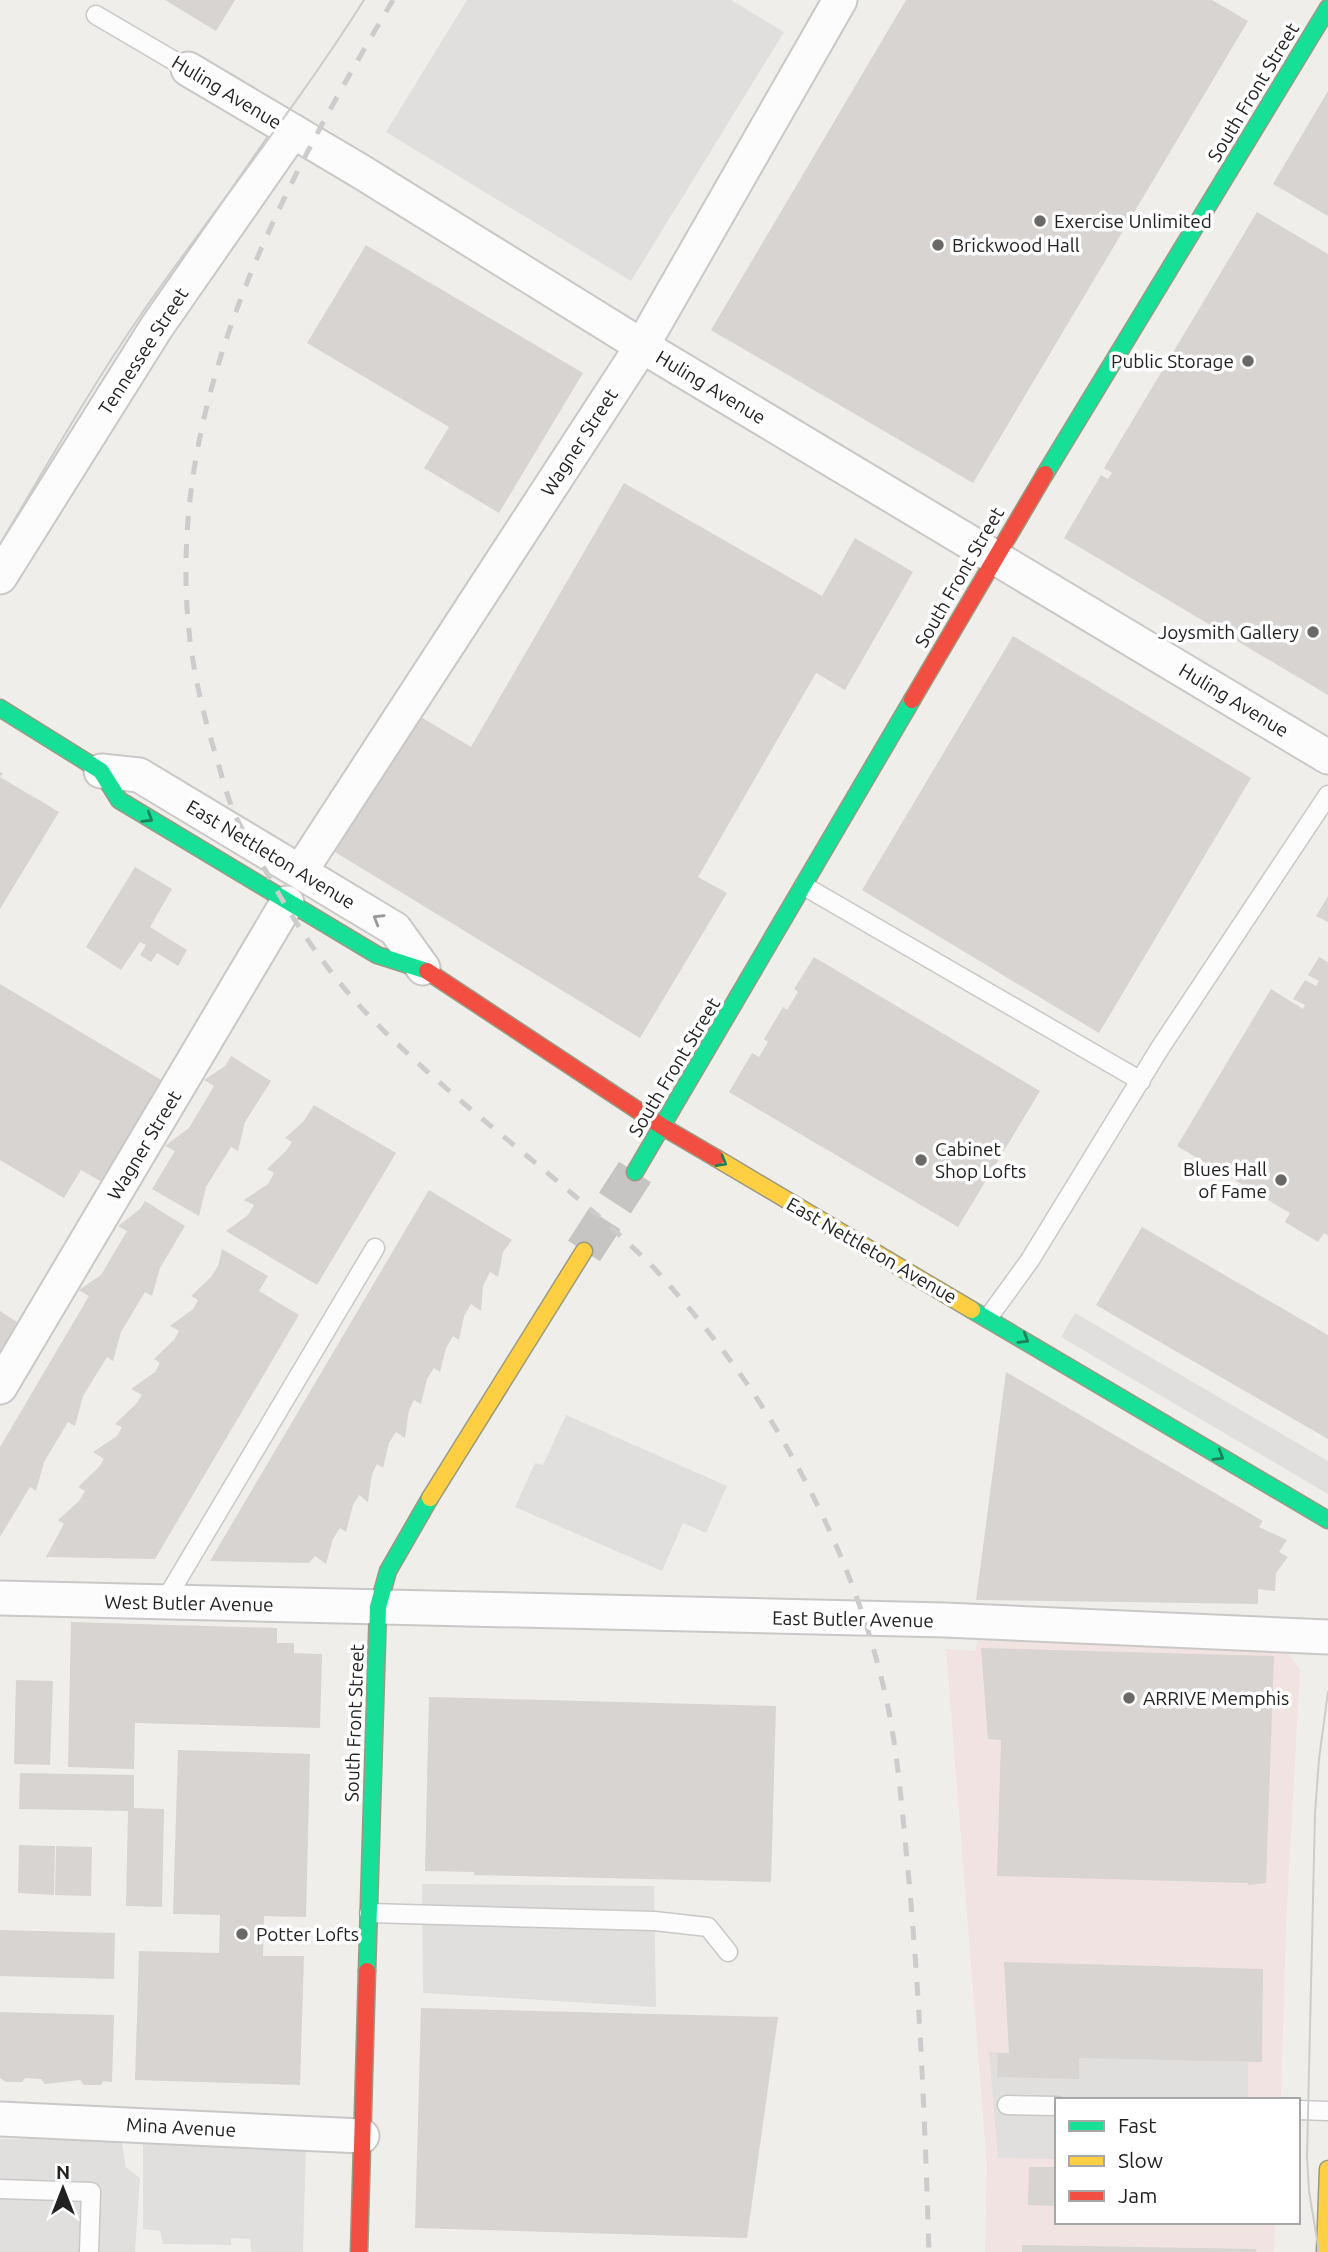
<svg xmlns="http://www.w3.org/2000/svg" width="1328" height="2252" viewBox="0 0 1328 2252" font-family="Ubuntu,sans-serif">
  <rect width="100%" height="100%" fill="#f0eeeb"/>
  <path fill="#f1e3e1" d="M978,1640l281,8 28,4 13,18 -14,257 -5,173h-224v122h218l-1,30h-289l2,-85 -41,-518 29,2z"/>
  <path fill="#e0dfde" d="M467,0h264l53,32 -153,249 -245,-149z
    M1075,1313l253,148v33l-267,-157z
    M566,1415l161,71 -21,47 -23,-10 -21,48 -147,-64 20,-44 8,2z
    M422,1884l232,2 2,121 -233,-14z
    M989,2052l259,10v38h-191v59l-59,-1z
    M143,2138l163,6 -3,108h-52l-1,-13 -19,-1v7l-68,-1 -3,-13 -17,-2z
    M0,2139l121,1 5,27 14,11 -5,74h-135z"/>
  <path fill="#d7d4d2" d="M165,0h70l-19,31z
    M906,0h306l36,21 -275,462 -262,-153z
    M1328,91v125l-55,-32z
    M1257,212l71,42v441l-264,-157 37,-63 7,4 4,-6 -8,-5z
    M366,245l217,128 -84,140 -75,-45 25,-41 -142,-84z
    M624,483l198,113 33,-58 58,34 -68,118 -29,-17 -118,204 29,16 -87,145 -305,-186 84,-136 52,31z
    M1013,636l238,142 -152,255 -237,-143z
    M0,772l3,1 -3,4 59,35 -59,97z
    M135,867l37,22 -22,38 37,23 -9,16 -21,-13 -6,9 -11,-7 6,-10 -6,-3 -19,28 -35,-23z
    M1328,896v26l-12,-6z
    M814,957l226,134 -82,136 -229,-135 23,-39 7,4 9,-15 -4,-3 19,-32 4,3 11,-18 -4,-3z
    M1319,957l9,5v274l-4,-3 -6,9 -33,-20 5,-9 -113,-67 94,-157 32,20 2,-4 -12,-6 12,-19 11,6 3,-5 -11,-6z
    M0,984l163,97 -61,101 -21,-12 -17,28 -64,-38z
    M231,1056l40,25 -26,41 -7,29 -7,-4 -25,40 -7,29 -47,-27 23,-38 -10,-5 24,-18 25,-42 -10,-6 21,-14z
    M314,1105l82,48 -79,132 -91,-54 22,-16 6,-10 -10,-5 24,-16 6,-11 -7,-4 19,-18 6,-9 -7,-4 19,-17z
    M429,1190l83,50 -9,12 -5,25 -8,-5 -7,14 -2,25 -10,-7 -7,12 -5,24 -6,-4 -7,12 -6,24 -6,-4 -7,11 -6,25 -7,-4 -5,10 -4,28 -9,-6 -7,11 -6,25 -6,-4 -5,10 -4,28 -9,-7 -6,10 -7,27 -6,-4 -7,11 -7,25 -11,-8 -6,7 -99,-2z
    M145,1201l40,25 -25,42 -8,28 -7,-4 -24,40 -8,29 -6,-4 -24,39 -8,30 -7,-4 -24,40 -8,29 -6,-4 -30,50v-90l89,-151 -10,-6 22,-15 26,-44 -9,-5 22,-17z
    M1142,1227l186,108v104l-232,-134z
    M222,1249l46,27 -9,15 40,24 -144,244 -109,-2 18,-33 -6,-4 21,-19 6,-10 -7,-4 21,-20 5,-8 -11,-7 24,-16 5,-9 -7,-3 21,-20 6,-9 -11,-6 24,-17 5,-9 -6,-4 20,-19 5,-9 -9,-5 23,-17 5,-9 -7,-4 20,-19 7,-11z
    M0,1311l17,11 -17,29z
    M1006,1372l257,149 -4,6 28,13 -8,12 9,5 -12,16 -1,18 -17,-2v15l-282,-4z
    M71,1622l206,6v15h17v10l28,1 -2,74 -185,-5 -1,46 -66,-2z
    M981,1648l293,8 -8,227 -18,2v-2l-251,-7 4,-136 -13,-1z
    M16,1680l37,1 -3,84 -36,-1z
    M429,1697l347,9 -5,176 -297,-7v-3l-49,-1z
    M178,1750l132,4 -4,163 -42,-1 -1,40h41l-4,129 -165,-5 4,-129 80,2 1,-38 -47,-1z
    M20,1773l114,2v33l30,1 -2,98 -36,-1 2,-95 -109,-2z
    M19,1845l36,1 -1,49 -36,-2z
    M56,1846l36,1 -1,49 -36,-1z
    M0,1930l115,3 -1,46 -114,-3z
    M1004,1962l259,7 -1,93 -183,-4v21l-82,-2 1,-24h11z
    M421,2008l357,9 -31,221 -332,-10z
    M0,2012l114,3 -2,67 -9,-1 -2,4h-17l-4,-5 -35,4 -4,-5 -16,-1 -3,4h-16l-6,-4z
    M1029,2167h28v39l-29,-1z
    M1022,2245l235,4 -1,3h-234z"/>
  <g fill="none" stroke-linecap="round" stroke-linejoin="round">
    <path stroke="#c7c5c3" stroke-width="38" stroke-dasharray="38 19" stroke-linecap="butt" d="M584,1251l51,-79"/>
    <defs>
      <path id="lane" d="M96,15l92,54
        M804,886l337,195
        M988,1318l42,-58 130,-212 168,-253
        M163,1604l212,-356
        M369,1913l285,8 54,6 20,25
        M1007,2105l50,1
        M1298,2110l30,1
        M0,2189l91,3 -2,60"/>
      <path id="street" d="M188,69l172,102 282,175 686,411
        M0,577l156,-249 137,-197
        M101,771l38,4 256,154 28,39
        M300,872l342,-526 198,-346
        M0,1387l287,-484
        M0,1598l945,22 383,17
        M0,2119l362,17"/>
      <path id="fast" d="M1045,474l283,-466
        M0,708l101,63 18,29 258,155 50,16
        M635,1172l277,-472
        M972,1310l356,210
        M367,1971l11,-364 10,-36 42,-73"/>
      <path id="slow" d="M716,1158l256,152
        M430,1498l154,-247
        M1325,2252l3,-83"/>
      <path id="jam" d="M912,700l133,-226
        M427,971l236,156 53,31
        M359,2252l8,-281"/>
    </defs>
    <use href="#lane" stroke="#c9c8c7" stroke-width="21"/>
    <use href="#street" stroke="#c9c8c7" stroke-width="37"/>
    <use href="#fast" stroke="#999a82" stroke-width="19"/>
    <use href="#slow" stroke="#999a82" stroke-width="19"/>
    <use href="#jam" stroke="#999a82" stroke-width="19"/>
    <use href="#lane" stroke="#fdfcfc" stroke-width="18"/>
    <use href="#street" stroke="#fdfcfc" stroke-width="33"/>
    <use href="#fast" stroke="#16e098" stroke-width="16"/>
    <use href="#slow" stroke="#ffcf43" stroke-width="16"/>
    <use href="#jam" stroke="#f24e42" stroke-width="16"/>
    <path stroke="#ccc" stroke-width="2" d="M0,544c46,-77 91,-157 142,-231 73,-105 154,-205 222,-313
      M1319,2252l-10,-61 -2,-34 8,-344 4,-54 9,-67"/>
    <path stroke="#ccc" stroke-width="5" stroke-dasharray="14 14" stroke-linecap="butt" d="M393,0c-109,184 -219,386 -206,607 3,51 14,101 29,149 5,17 9,33 15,49 7,20 20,38 30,57 32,60 70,117 119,165 84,84 183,152 268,235 12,12 23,25 34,38 36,42 69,86 97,134 48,81 85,168 106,259 13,57 17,118 23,177 12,127 17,254 21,382"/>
  </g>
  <defs><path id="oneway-chevron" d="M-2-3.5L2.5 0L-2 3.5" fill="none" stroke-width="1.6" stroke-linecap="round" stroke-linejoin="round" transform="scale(1.75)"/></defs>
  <g stroke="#1c815d">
    <use href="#oneway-chevron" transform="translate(148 818) rotate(31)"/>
    <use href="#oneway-chevron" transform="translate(722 1162) rotate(30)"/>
    <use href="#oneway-chevron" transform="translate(1024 1339) rotate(31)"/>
    <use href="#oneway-chevron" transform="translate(1219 1456) rotate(31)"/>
  </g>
  <use stroke="#9a9a9a" href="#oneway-chevron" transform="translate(378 919) rotate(-149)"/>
  <g fill="#6a6968" stroke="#fff" stroke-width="2.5">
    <circle cx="1040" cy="221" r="7"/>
    <circle cx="938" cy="245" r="7"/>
    <circle cx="1248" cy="361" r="7"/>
    <circle cx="1313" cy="632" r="7"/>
    <circle cx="921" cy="1160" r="7"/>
    <circle cx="1281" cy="1180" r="7"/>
    <circle cx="1129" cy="1698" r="7"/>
    <circle cx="242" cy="1934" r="7"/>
  </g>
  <g text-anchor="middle" stroke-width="7" stroke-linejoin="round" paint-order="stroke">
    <g font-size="19" fill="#222" stroke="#fff">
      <text transform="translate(227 92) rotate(31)" y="7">Huling Avenue</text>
      <text transform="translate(1253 92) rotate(-59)" y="7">South Front Street</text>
      <text transform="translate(143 351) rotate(-57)" y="7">Tennessee Street</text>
      <text transform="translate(711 387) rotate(31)" y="7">Huling Avenue</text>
      <text transform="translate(579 442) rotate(-57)" y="7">Wagner Street</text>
      <text transform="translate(959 577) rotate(-60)" y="7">South Front Street</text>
      <text transform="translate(1234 700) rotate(31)" y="7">Huling Avenue</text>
      <text transform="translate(271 854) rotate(31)" y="7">East Nettleton Avenue</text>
      <text transform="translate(674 1067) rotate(-59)" y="7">South Front Street</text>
      <text transform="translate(144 1145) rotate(-59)" y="7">Wagner Street</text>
      <text transform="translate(872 1250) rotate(30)" y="7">East Nettleton Avenue</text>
      <text transform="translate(189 1603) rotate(1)" y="7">West Butler Avenue</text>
      <text transform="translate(853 1619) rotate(1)" y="7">East Butler Avenue</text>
      <text transform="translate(354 1723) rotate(-88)" y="7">South Front Street</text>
      <text transform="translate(181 2127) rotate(3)" y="7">Mina Avenue</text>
    </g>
    <g font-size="19" fill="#222" stroke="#fff" text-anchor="start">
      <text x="1054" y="228">Exercise Unlimited</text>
      <text x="952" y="252">Brickwood Hall</text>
      <text x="1234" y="368" text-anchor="end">Public Storage</text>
      <text x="1299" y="639" text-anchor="end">Joysmith Gallery</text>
      <text x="935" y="1156">Cabinet<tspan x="935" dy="22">Shop Lofts</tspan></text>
      <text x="1267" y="1176" text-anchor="end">Blues Hall<tspan x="1267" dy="22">of Fame</tspan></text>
      <text x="1143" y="1705">ARRIVE Memphis</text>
      <text x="256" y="1941">Potter Lofts</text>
    </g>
  </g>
  <rect x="1055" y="2098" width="245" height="126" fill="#ffffff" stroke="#a7a7a7" stroke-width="2"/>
  <rect x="1069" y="2121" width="35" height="10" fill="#16e098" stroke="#a7a7a7" stroke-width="2"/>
  <text x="1118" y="2133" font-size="21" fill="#222222">Fast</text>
  <rect x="1069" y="2156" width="35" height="10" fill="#ffcf43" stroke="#a7a7a7" stroke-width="2"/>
  <text x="1118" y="2168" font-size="21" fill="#222222">Slow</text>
  <rect x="1069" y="2191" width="35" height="10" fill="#f24e42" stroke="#a7a7a7" stroke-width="2"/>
  <text x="1118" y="2203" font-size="21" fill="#222222">Jam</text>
  <g transform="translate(63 2189)" stroke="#ffffff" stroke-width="5" paint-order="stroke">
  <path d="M0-5L12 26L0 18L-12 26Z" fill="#222222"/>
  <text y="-10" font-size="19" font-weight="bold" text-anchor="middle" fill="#222222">N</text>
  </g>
</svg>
